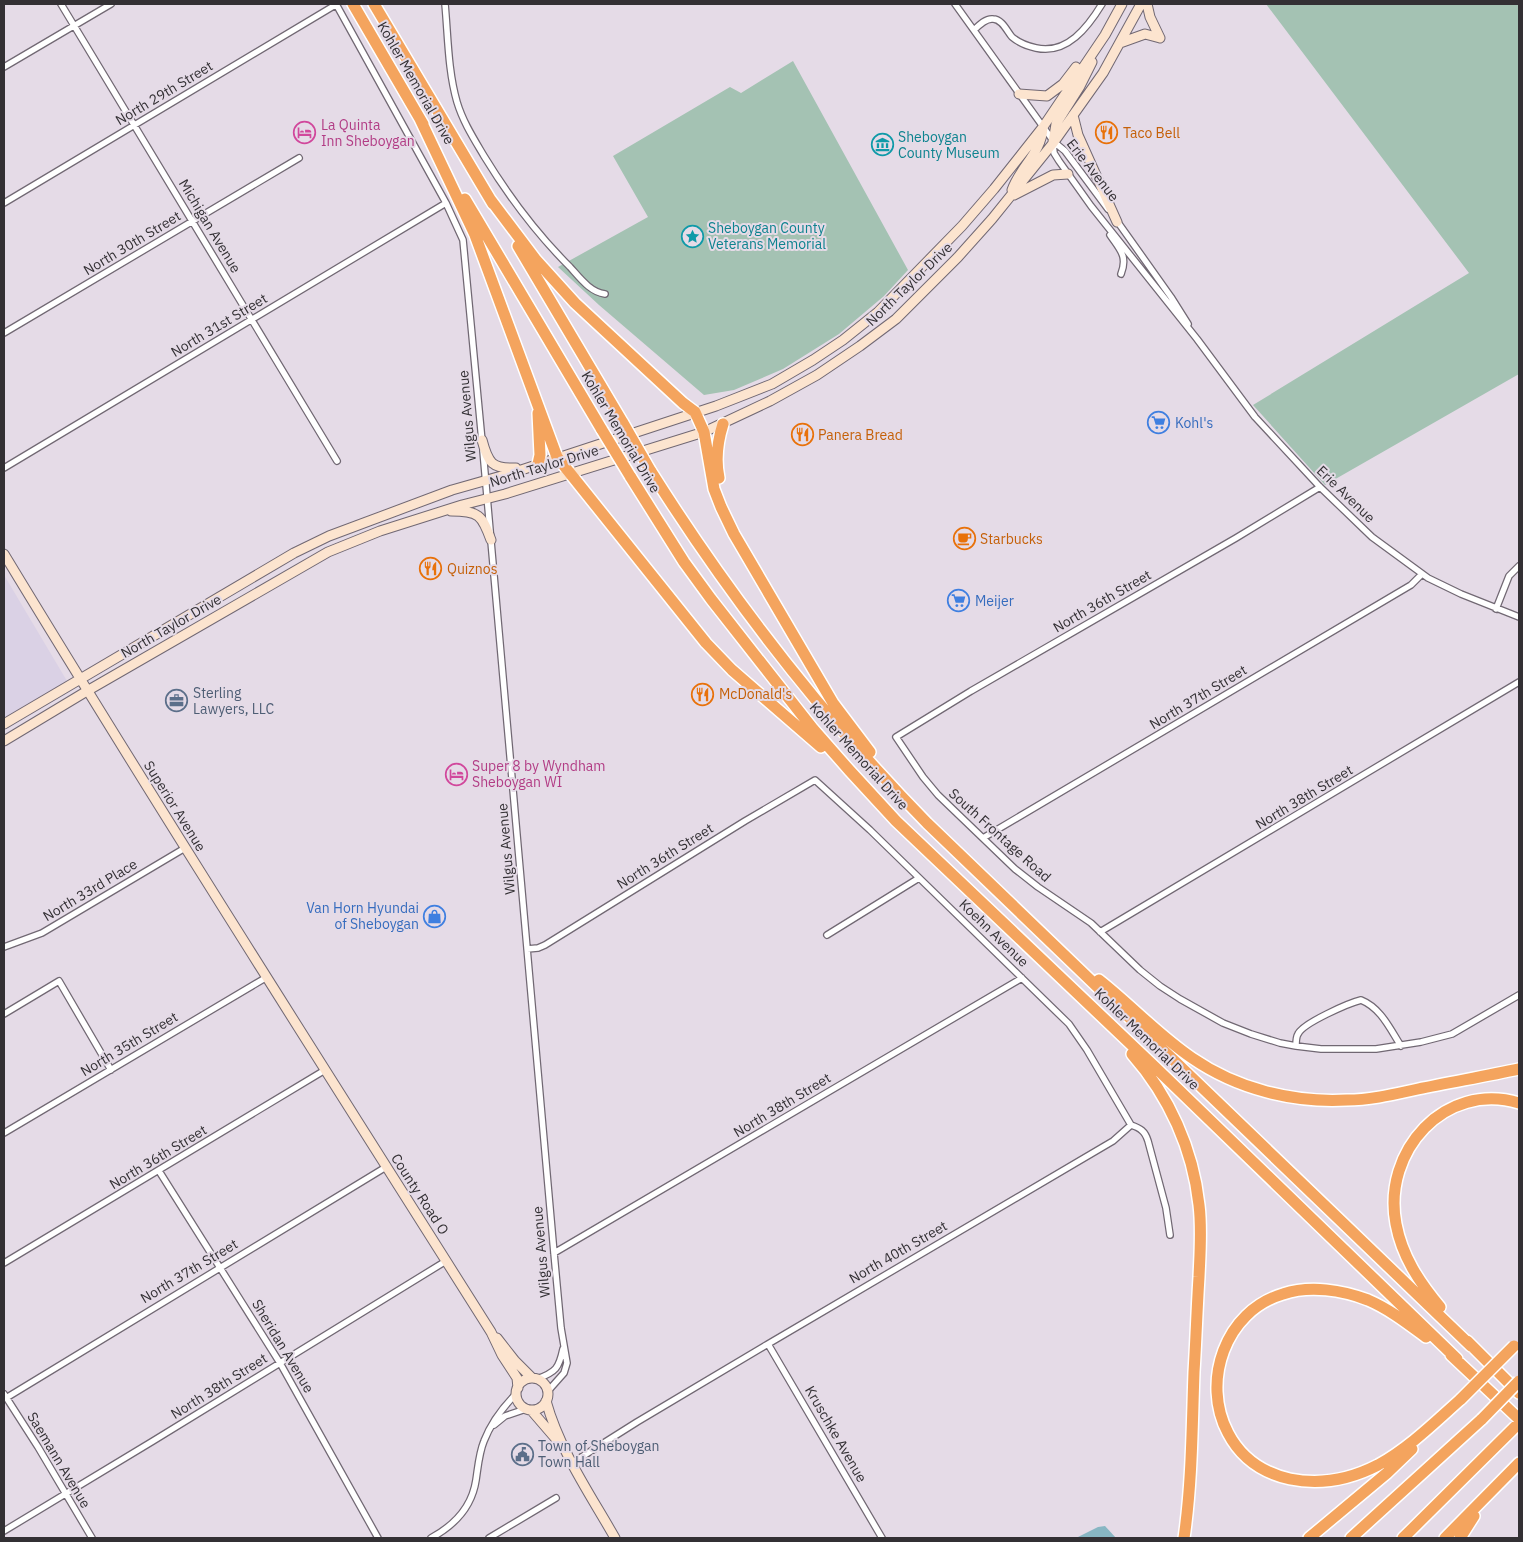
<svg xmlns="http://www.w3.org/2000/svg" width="1523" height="1542" viewBox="0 0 1523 1542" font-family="'IBM Plex Sans',sans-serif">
  <rect width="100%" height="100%" fill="#e5dbe7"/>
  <path fill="#dad1e5" d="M4,575l63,106 -63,38z"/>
  <path fill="#a4c2b3" d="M1266,4h253v370l-194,111 -72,-80 216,-132z
    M793,61l115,209 -24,26 -45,38 -56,35 -49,21 -30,5 -105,-90 -41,-38 90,-50 -35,-61 117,-69 11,6z"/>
  <path fill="#88b6c3" d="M1105,1526l11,12h-40l22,-11z"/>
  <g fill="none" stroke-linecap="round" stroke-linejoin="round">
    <defs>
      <path id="street" d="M61,4l276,457
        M336,4l110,199 17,37 19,201
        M445,4c3,32 3,67 12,98 6,20 17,37 27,54 25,41 53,78 86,111 10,11 20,25 35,27
        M955,4l99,138 11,9 43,58
        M974,30c5,-5 12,-12 19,-11 9,0 14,12 19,18 7,6 15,9 24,11 31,7 52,-21 66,-44
        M4,67l107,-63
        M1053,144l1,9 5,8 32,45 106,133 58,78 65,70 52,50 56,41 33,16 58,23
        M4,203l333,-199
        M1117,221l54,76 17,27
        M1110,235c10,15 18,21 11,39
        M4,333l295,-175
        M483,451l71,802 7,75 6,35 -3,10 -16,18
        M4,468l442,-265
        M1320,487l-84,51 -265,153 -75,46 27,40 15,18 77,74 23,18 53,36 49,47 20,16 20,13 43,24 28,11 29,9 16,3 25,3h55l45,-7 31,-8 67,-39
        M1496,609l13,-33 10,-10
        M983,838l428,-253 11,-11
        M1100,932l419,-250
        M827,935l92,-57
        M4,947l38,-14 143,-85
        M527,949l11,-1 7,-3 200,-124 70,-41 55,50 199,194 18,26 44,75
        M4,1014l55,-33 52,89
        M1296,1046c0,-4 0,-9 2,-12 5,-11 51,-31 63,-34 20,8 29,29 40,46
        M1131,1125c9,3 14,6 17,16l18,67 4,27
        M4,1133l263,-156
        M159,1171l121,192 98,175
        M554,1253l468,-275
        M4,1263l321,-193
        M768,1344l114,194
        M537,1379c19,-7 22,-11 26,-30
        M4,1394l34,53 54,91
        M6,1398l380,-231
        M494,1425l11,-9 21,-7
        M572,1463l65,-41 131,-78 345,-203 18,-16
        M4,1531l149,-90 293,-180
        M431,1538c24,-13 41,-31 45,-58 2,-13 3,-27 8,-39 7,-18 18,-33 32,-47
        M489,1538l67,-40"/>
      <path id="secondary" d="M1147,4l3,13 10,21
        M1120,43l25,-9 15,4
        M1019,94l28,2 16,-12 13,-17
        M1073,115l5,20 39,87
        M1053,142l3,-18 24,-38 12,-24
        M1012,190c8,-23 30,-38 31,-63
        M1014,195l39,-20 15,-1
        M482,440c6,23 10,29 34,28
        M451,511c28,0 31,4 40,29
        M4,554c159,262 324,520 487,778l11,23 15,23 1,10
        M4,724l290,-171 35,-17 123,-46 60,-17 204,-67 56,-22 41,-24 30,-20 35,-28 84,-86 32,-37 49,-62 62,-92 17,-31
        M4,741l83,-50 241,-139 52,-21 82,-26 43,-11 199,-62 66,-31 47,-26 43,-29 36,-27 62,-62 34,-38 62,-77 49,-69 38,-69
        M497,1338l18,23 17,17
        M516 1394a16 16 0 1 1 32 0a16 16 0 1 1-32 0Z
        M546,1401c14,50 44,93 69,137
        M531,1410l25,29"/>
      <path id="highway" d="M353,4l70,120
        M374,4l119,200
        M420,119l55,116 82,222 149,186 26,27 89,77
        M465,199l137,231
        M490,199l46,61 39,43 108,100 12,9 9,20 10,57 7,18 13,27 99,169 37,49
        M518,246l105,177
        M538,464l2,-9 -2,-42
        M650,470c80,127 171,245 277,353l544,523
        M630,476l54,86 27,37 102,130 37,42 46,50 261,248 300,290
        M719,478c-4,-19 -2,-35 4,-54
        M1099,980c32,25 59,55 93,78 45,31 101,45 155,42 24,0 48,-6 71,-11 34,-7 68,-13 101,-20
        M1132,1054c37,42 61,95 67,151 3,24 1,48 0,72 -2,31 -3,63 -5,95 -2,55 -2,111 -10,166
        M1440,1307c-21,-25 -38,-51 -44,-83 -14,-73 49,-143 123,-121
        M1426,1337c-19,-14 -37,-28 -58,-37 -26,-10 -58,-15 -85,-6 -58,17 -82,88 -55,139 13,25 35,40 62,46 30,6 61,0 88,-14 31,-17 57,-43 83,-66
        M1467,1341l52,52
        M1451,1355l68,64
        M1309,1538l78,-65 25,-24
        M1351,1538l131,-119
        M1403,1538l116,-115
        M1445,1538l74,-75
        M1460,1538l14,-22"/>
    </defs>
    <use href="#street" stroke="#716873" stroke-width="8"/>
    <use href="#secondary" stroke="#716873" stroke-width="11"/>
    <use href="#highway" stroke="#fff" stroke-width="14"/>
    <use href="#street" stroke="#fff" stroke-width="5.5"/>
    <use href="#secondary" stroke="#fce4cf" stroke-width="9"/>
    <use href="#highway" stroke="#f4a45e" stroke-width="11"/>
    <defs>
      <path id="highway-bridge" d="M623,423l27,47
        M602,430l28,46
        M1461,1399l53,-53
        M1482,1419l37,-38"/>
    </defs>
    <use href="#highway-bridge" stroke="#fff" stroke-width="14" stroke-linecap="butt"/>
    <use href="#highway-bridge" stroke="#f4a45e" stroke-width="11"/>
  </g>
  <defs>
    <symbol id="hotel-ring" viewBox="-11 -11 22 22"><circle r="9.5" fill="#e5dbe7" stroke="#d1479c" stroke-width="1.5"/><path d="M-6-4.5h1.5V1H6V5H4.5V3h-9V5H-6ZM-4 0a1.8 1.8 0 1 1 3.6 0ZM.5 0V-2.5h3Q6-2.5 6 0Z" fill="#d1479c"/></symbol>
    <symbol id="restaurant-ring" viewBox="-11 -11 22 22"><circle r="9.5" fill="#e5dbe7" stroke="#e8710a" stroke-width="1.5"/><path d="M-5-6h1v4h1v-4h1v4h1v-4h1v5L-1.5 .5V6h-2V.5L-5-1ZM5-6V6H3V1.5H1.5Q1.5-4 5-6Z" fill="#e8710a"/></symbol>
    <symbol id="museum-ring" viewBox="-11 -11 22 22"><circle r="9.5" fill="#e5dbe7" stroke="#0f9aa8" stroke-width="1.5"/><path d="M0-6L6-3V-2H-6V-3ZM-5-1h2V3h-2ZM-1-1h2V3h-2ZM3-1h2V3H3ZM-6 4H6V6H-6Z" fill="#0f9aa8"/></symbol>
    <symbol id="sight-ring" viewBox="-11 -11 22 22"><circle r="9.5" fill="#e5dbe7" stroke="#0f9aa8" stroke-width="1.5"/><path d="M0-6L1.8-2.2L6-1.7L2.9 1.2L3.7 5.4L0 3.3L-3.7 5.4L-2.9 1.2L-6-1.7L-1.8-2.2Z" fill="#0f9aa8"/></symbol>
    <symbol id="supermarket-ring" viewBox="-11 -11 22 22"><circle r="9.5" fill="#e5dbe7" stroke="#3f7fe0" stroke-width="1.5"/><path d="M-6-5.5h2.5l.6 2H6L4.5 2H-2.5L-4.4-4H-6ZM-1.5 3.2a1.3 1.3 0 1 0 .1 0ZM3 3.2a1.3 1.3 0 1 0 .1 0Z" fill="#3f7fe0"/></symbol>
    <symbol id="cafe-ring" viewBox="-11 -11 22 22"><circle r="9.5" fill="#e5dbe7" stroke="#e8710a" stroke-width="1.5"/><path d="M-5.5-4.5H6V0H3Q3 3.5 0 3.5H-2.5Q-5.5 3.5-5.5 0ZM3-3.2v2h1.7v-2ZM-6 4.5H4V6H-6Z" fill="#e8710a"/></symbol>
    <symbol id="office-ring" viewBox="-11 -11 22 22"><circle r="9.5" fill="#e5dbe7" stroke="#5c6f8a" stroke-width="1.5"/><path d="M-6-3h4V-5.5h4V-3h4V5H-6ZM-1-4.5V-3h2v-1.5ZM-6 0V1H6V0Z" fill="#5c6f8a"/></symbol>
    <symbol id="shop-ring" viewBox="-11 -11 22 22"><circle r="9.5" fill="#e5dbe7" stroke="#3f7fe0" stroke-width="1.5"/><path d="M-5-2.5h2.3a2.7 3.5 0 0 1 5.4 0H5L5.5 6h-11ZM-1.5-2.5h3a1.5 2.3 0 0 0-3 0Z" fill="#3f7fe0"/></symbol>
    <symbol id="civic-ring" viewBox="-11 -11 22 22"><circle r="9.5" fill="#e5dbe7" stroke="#5c6f8a" stroke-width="1.5"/><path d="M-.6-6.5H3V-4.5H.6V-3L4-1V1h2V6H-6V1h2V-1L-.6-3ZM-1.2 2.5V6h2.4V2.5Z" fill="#5c6f8a"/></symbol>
  </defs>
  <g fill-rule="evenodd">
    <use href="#hotel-ring" x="292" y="120" width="25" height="25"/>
    <use href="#restaurant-ring" x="1094" y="120" width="25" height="25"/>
    <use href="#museum-ring" x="870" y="132" width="25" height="25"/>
    <use href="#sight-ring" x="680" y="224" width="25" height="25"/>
    <use href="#supermarket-ring" x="1146" y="410" width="25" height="25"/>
    <use href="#restaurant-ring" x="790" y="422" width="25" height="25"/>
    <use href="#cafe-ring" x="952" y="526" width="25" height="25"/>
    <use href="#restaurant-ring" x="418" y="556" width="25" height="25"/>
    <use href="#supermarket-ring" x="946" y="588" width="25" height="25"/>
    <use href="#restaurant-ring" x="690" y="682" width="25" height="25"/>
    <use href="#office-ring" x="164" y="688" width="25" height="25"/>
    <use href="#hotel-ring" x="444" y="762" width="25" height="25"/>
    <use href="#shop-ring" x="422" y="904" width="25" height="25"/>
    <use href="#civic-ring" x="510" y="1442" width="25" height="25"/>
  </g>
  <g text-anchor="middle" stroke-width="4" stroke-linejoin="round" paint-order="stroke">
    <g font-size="14" fill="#333034" stroke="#e5dbe7">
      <text transform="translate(416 83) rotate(60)" y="5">Kohler Memorial Drive</text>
      <text transform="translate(164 93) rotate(-31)" y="5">North 29th Street</text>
      <text transform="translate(1093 170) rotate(52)" y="5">Erie Avenue</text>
      <text transform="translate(210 226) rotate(59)" y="5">Michigan Avenue</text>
      <text transform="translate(132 243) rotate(-31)" y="5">North 30th Street</text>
      <text transform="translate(909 284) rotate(-44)" y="5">North Taylor Drive</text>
      <text transform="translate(219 325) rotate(-31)" y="5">North 31st Street</text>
      <text transform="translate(467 416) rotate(-95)" y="5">Wilgus Avenue</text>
      <text transform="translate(621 432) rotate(59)" y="5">Kohler Memorial Drive</text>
      <text transform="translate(544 466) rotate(-17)" y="5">North Taylor Drive</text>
      <text transform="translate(1346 494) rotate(44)" y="5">Erie Avenue</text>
      <text transform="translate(1102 601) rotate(-30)" y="5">North 36th Street</text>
      <text transform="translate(171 626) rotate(-30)" y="5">North Taylor Drive</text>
      <text transform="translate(1198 697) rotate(-31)" y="5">North 37th Street</text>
      <text transform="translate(859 756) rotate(48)" y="5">Kohler Memorial Drive</text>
      <text transform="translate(1304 797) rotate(-31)" y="5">North 38th Street</text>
      <text transform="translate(175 806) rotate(58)" y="5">Superior Avenue</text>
      <text transform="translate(1000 835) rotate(42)" y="5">South Frontage Road</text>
      <text transform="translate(506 849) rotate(-95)" y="5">Wilgus Avenue</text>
      <text transform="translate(665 856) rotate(-32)" y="5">North 36th Street</text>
      <text transform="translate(90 890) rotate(-31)" y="5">North 33rd Place</text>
      <text transform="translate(994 933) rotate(44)" y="5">Koehn Avenue</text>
      <text transform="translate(1147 1039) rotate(44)" y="5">Kohler Memorial Drive</text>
      <text transform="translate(129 1044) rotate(-31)" y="5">North 35th Street</text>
      <text transform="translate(782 1105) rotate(-31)" y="5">North 38th Street</text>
      <text transform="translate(158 1157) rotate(-31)" y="5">North 36th Street</text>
      <text transform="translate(420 1194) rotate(57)" y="5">County Road O</text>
      <text transform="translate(541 1252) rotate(-95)" y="5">Wilgus Avenue</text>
      <text transform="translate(898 1252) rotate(-30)" y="5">North 40th Street</text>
      <text transform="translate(189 1271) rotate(-31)" y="5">North 37th Street</text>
      <text transform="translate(283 1346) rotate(59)" y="5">Sheridan Avenue</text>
      <text transform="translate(219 1386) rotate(-32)" y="5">North 38th Street</text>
      <text transform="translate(836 1434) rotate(60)" y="5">Kruschke Avenue</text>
      <text transform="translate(59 1460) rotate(59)" y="5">Saemann Avenue</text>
    </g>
    <g font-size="14" fill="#b23c85" stroke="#e5dbe7" text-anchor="start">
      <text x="321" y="130">La Quinta<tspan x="321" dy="16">Inn Sheboygan</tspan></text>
      <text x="472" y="771">Super 8 by Wyndham<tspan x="472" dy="16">Sheboygan WI</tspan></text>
    </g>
    <g font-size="14" fill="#c56008" stroke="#e5dbe7" text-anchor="start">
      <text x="1123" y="138">Taco Bell</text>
      <text x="818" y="440">Panera Bread</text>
      <text x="980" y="544">Starbucks</text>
      <text x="447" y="574">Quiznos</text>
      <text x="719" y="699">McDonald's</text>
    </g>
    <g font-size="14" fill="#0d838f" stroke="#e5dbe7" text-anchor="start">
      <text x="898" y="142">Sheboygan<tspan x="898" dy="16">County Museum</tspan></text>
      <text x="708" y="233">Sheboygan County<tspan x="708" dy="16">Veterans Memorial</tspan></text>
    </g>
    <g font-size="14" fill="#366cbe" stroke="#e5dbe7" text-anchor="start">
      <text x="1175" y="428">Kohl's</text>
      <text x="975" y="606">Meijer</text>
      <text x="419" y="913" text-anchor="end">Van Horn Hyundai<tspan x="419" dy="16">of Sheboygan</tspan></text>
    </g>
    <g font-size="14" fill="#4e5e75" stroke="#e5dbe7" text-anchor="start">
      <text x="193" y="698">Sterling<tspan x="193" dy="16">Lawyers, LLC</tspan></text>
      <text x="538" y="1451">Town of Sheboygan<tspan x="538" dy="16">Town Hall</tspan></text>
    </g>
  </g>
  <rect width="1523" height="1542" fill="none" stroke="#333034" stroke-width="10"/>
</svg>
